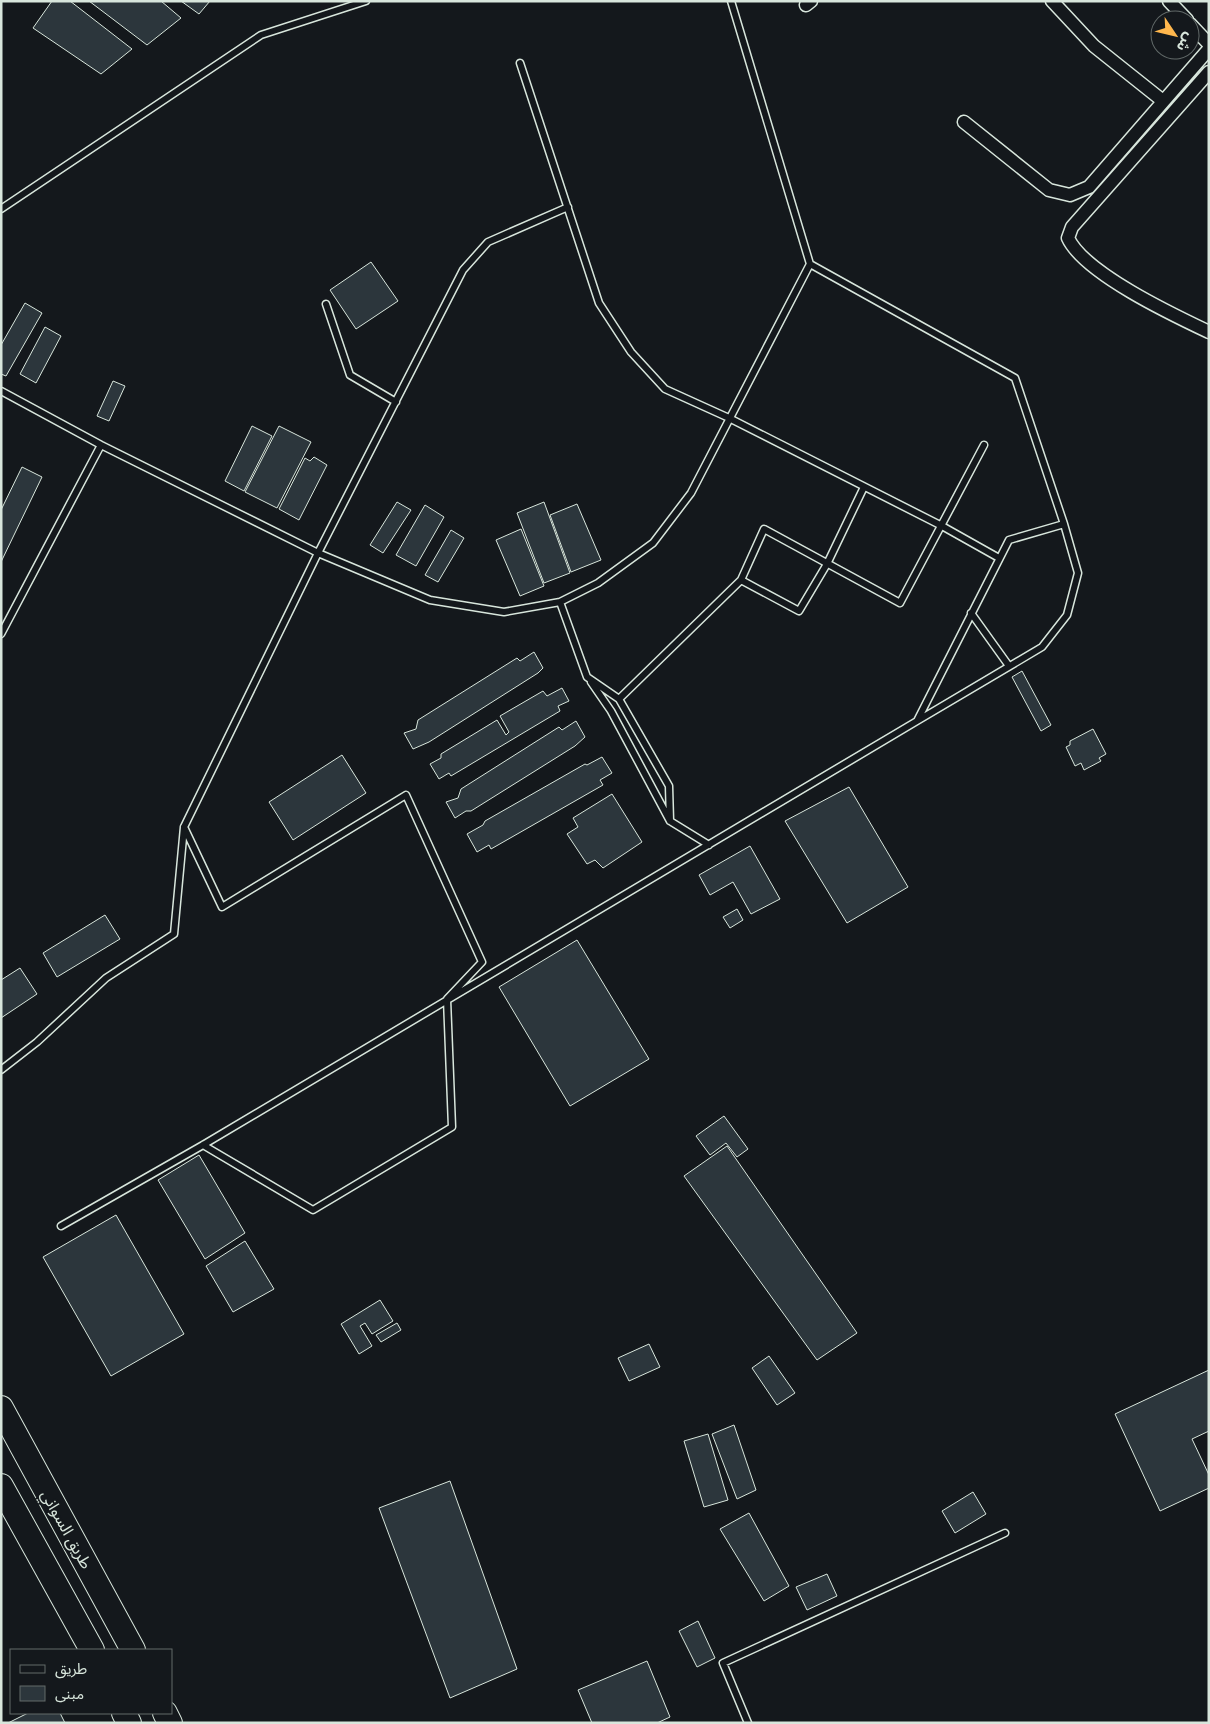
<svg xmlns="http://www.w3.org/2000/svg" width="1210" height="1724" viewBox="0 0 1210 1724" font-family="Roboto,'Noto Sans Arabic',sans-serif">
  <rect width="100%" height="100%" fill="#14181c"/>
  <path fill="#2c363c" stroke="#d8e6dc" d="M52,1h18l62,48 -31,25 -68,-46z
    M89,1h72l20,17 -34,27z
    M181,1h29l-11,13z
    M371,262l27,39 -42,28 -26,-39z
    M25,303l17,10 -36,63 -5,-2v-29z
    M45,327l16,9 -25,47 -16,-9z
    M113,381l12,5 -16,35 -12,-5z
    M252,426l20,10 -28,55 -19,-10z
    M279,426l32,16 -34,66 -32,-16z
    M314,457l13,8 -28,55 -20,-11 26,-51 5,3z
    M22,467l20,10 -41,85v-52z
    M397,502l14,8 -28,43 -13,-8z
    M544,502l26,71 -26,10 -27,-70z
    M577,504l24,56 -30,12 -21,-57z
    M425,505l19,12 -28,49 -20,-11z
    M521,529l23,57 -24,10 -24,-56z
    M451,530l13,8 -26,44 -13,-7z
    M534,652l9,16 -5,5 -109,69 -16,7 -9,-16 12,-4 2,-9 99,-62 3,3z
    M1022,671l29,54 -10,6 -29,-54z
    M562,688l7,13 -11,5 2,5 -109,65 -2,-3 -10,6 -9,-15 11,-6v-4l56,-34 9,15 3,-3 -9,-16 43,-25 4,5z
    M576,721l9,16 -10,9 -104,65h-5l-11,7 -9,-16 12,-4 3,-9 98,-62 3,3z
    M1093,729l13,25 -7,4 2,3 -17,9 -3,-7 -6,3 -9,-19 4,-2v-4z
    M342,755l24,38 -73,47 -24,-38z
    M602,757l10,16 -12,7 3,5 -112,64 -2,-4 -12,7 -10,-18 16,-9 2,-4 100,-57 2,1z
    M849,787l59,100 -61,36 -62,-102z
    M612,794l30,48 -39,26 -8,-8 -8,4 -20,-30 11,-7 -5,-9z
    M750,846l30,53 -29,15 -18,-32 -23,13 -11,-20z
    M737,909l6,11 -13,8 -7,-11z
    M105,915l15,24 -63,38 -14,-24z
    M577,940l72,119 -79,47 -71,-119z
    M20,968l17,26 -36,24v-38z
    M724,1116l24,33 -11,8 -11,-14 -16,12 -14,-19z
    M727,1146l130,187 -40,27 -133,-184z
    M199,1155l46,78 -40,26 -47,-79z
    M116,1215l68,119 -73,42 -68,-119z
    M245,1241l29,48 -41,23 -27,-46z
    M380,1300l13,21 -21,13 -7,-11 -5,3 12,20 -13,8 -18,-30z
    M397,1323l4,7 -20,12 -5,-7z
    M649,1344l11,23 -31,14 -11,-23z
    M769,1356l26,37 -18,12 -25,-37z
    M1209,1370v61l-17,8 17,36v13l-49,23 -45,-97z
    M734,1425l22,65 -19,9 -25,-65z
    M708,1434l20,66 -24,7 -20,-66z
    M450,1481l67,188 -67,29 -71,-190z
    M973,1492l13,22 -31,19 -13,-22z
    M749,1513l40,73 -25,15 -44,-72z
    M827,1574l10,22 -30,14 -11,-23z
    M698,1621l17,37 -18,9 -18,-36z
    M647,1661l23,56 -13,6h-65l-14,-33z
    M28,1713h32l5,10h-57z"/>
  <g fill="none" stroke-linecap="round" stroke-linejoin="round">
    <defs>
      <path id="lane" d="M520,63l79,240 32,49 34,37 64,29 213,108 57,32
        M1,209l260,-174 105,-34
        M810,264l205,114 49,146 14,49 -11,42 -25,32 -125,74
        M326,304l24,71 46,27
        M1,391l100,54 217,108 112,47 74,12 56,-10 38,-19 55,-40 38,-50 119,-229 -79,-263
        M741,580l58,31 28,-47 37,-77
        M560,602l27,75 32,22 50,87 1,35
        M971,613l38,53
        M1,634l100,-189
        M591,682l20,29 59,110 39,24
        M619,699l122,-119 23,-51 136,74 84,-158
        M184,827l38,80 184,-112 76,167 -35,37 5,128 -139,83 -110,-65
        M1,1070l36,-28 69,-64 68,-44 10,-107 134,-274 145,-283 25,-28 80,-35
        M61,1226l142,-81 714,-424 92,-181 55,-16
        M748,1723l-25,-60 282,-130"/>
      <path id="street" d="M1052,1l42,45 69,55
        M1169,1l18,19
        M806,5l5,-4
        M1190,24l19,20
        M1209,72l-137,155 -4,11c16,35 105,77 141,94
        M964,122l85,68 21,5 19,-8 120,-138"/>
      <path id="highway" d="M1,1408l132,242
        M1,1486l91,164
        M124,1713l5,10
        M165,1713l5,10"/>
    </defs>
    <use href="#lane" stroke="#d8e6dc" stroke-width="9"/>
    <use href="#street" stroke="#d8e6dc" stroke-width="15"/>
    <use href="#highway" stroke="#d8e6dc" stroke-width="26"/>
    <use href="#lane" stroke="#14181c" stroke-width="6"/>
    <use href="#street" stroke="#14181c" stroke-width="12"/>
    <use href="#highway" stroke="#14181c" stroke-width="24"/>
  </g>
  <g text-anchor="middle" stroke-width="4" stroke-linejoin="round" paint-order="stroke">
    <g font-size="16" fill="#d8e6dc" stroke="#14181c">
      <text transform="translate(67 1529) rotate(61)" y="6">طريق السواني</text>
    </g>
  </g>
  <rect width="1210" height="1724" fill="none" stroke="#d8e6dc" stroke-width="5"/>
  <rect x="10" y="1649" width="162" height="65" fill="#14181c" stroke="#626a69"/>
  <rect x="20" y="1665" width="25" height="8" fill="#14181c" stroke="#626a69"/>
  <text x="55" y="1674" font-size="15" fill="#d8e6dc">طريق</text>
  <rect x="20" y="1686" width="25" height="15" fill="#2c363c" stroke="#626a69"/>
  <text x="55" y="1699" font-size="15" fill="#d8e6dc">مبنى</text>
  <g transform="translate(1175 35) rotate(125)"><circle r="24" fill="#14181c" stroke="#626a69"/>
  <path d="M0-4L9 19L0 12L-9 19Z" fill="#ffb74d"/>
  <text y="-8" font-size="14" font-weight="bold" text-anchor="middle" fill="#d8e6dc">ش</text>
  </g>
</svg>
